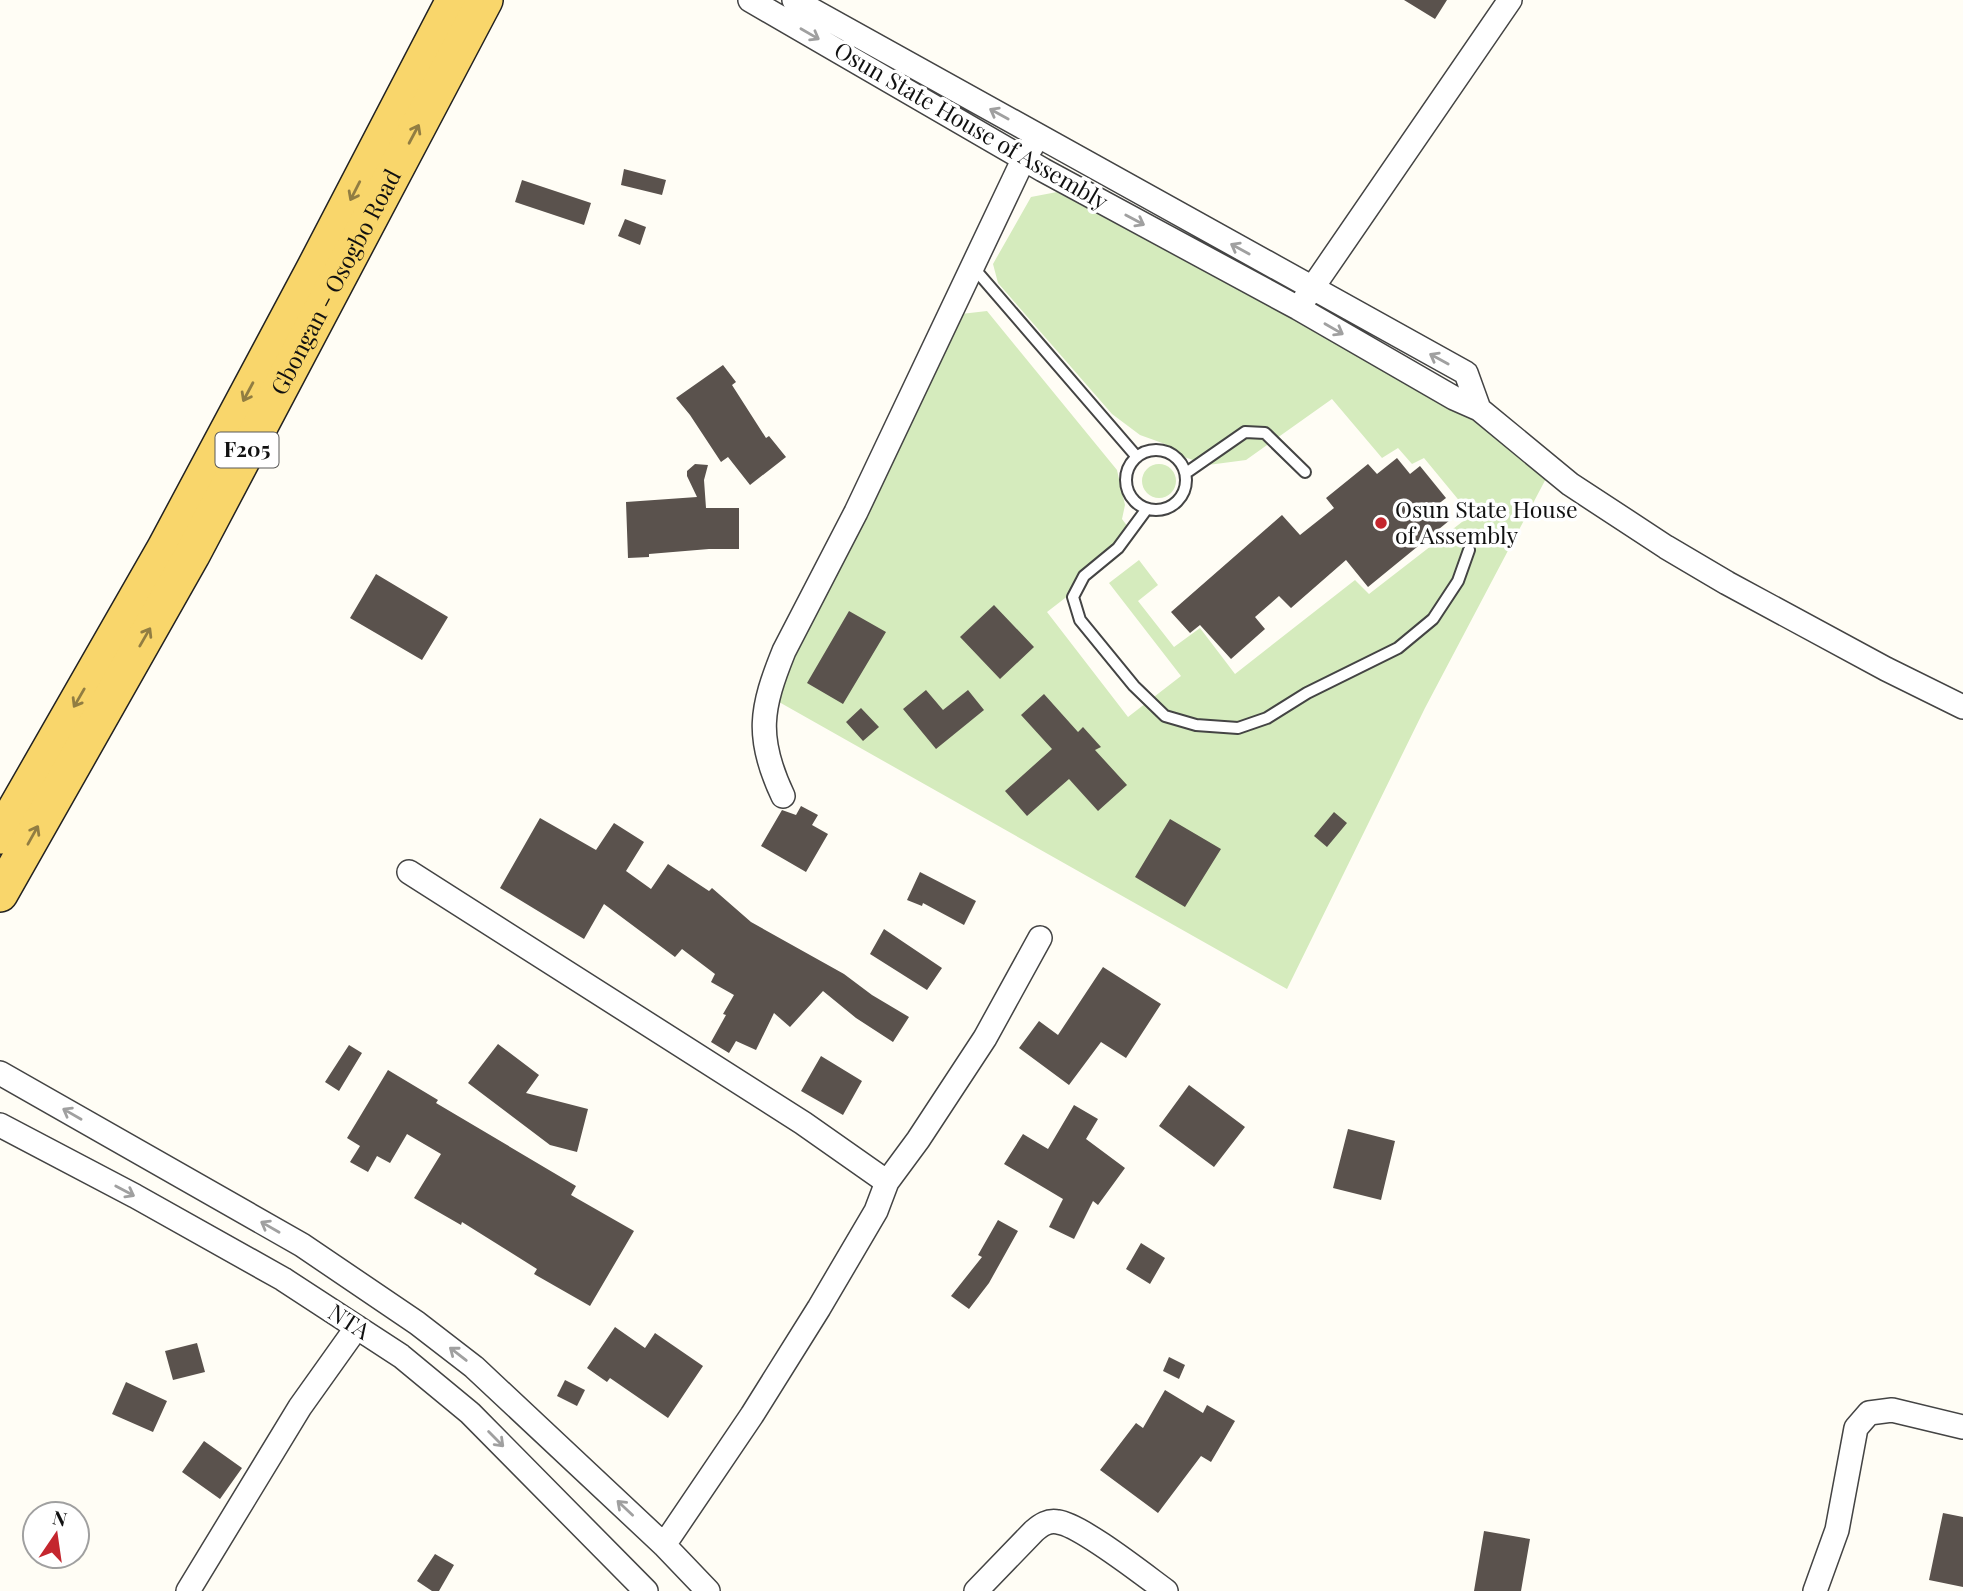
<svg xmlns="http://www.w3.org/2000/svg" width="1963" height="1591" viewBox="0 0 1963 1591" font-family="'Playfair Display',serif">
  <rect width="100%" height="100%" fill="#fffdf5"/>
  <path fill="#d5ebbd" d="M1057,192l394,212 15,3 84,64 -125,237 -138,281 -508,-287 4,-36 178,-352 26,-3 130,159 8,35 -3,14 9,12 -21,17 7,10 -70,54 81,105 53,-41 -72,-93 30,-23 19,25 -20,16 36,46 26,-19 35,46 120,-94 14,14 102,-79 -47,-57 -12,6 -14,-16 -16,10 -50,-59 -86,61 -38,5 -27,-9 -16,-12 -25,-9 -28,-21 -114,-131 -5,-19 38,-67z
    M1142 481a17 17 0 1 1 34 0a17 17 0 1 1-34 0Z"/>
  <path fill="#5a524d" d="M1404,0h43l-12,19z
    M624,169l42,11 -4,15 -41,-10z
    M522,180l69,23 -7,22 -69,-23z
    M625,219l21,8 -6,18 -22,-9z
    M723,365l13,17 -4,3 34,53 3,-2 17,21 -36,28 -22,-28 -7,5 -31,-47 -14,-17z
    M1397,458l13,16 10,-8 26,32 -9,7 13,15 -82,67 -22,-27 -55,48 -12,-12 -24,21 10,12 -34,30 -31,-34 -10,8 -19,-21 111,-97 18,20 34,-27 -8,-10 42,-34 9,10z
    M695,464l13,1 -4,15 2,28h33v41h-30l-60,5v3l-21,1 -2,-56 71,-5 -10,-21v-5z
    M376,574l72,43 -26,43 -72,-42z
    M994,605l40,42 -34,32 -40,-42z
    M849,611l37,21 -43,72 -36,-21z
    M926,690l17,20 25,-20 16,20 -48,39 -33,-40z
    M1044,694l34,38 5,-5 18,20 -6,3 32,35 -29,26 -29,-32 -42,37 -22,-25 47,-42 -31,-34z
    M861,708l18,19 -16,14 -17,-19z
    M801,806l17,9 -6,10 16,9 -22,38 -45,-26 21,-36 14,5z
    M1334,812l13,11 -20,24 -13,-11z
    M540,818l56,32 18,-27 30,19 -18,29 25,18 17,-25 41,27 3,-3 39,34 93,52 28,21 37,22 -16,25 -37,-24 -33,-27 -33,36 -16,-14 -18,37 -20,-9 -7,12 -18,-11 15,-27 -3,-1 11,-19 -23,-13 4,-8 -33,-25 -7,8 -71,-53 -20,35 -84,-51z
    M1170,819l51,30 -36,58 -50,-30z
    M920,872l56,29 -12,24 -41,-22 -1,3 -15,-6z
    M884,929l58,39 -15,22 -57,-36z
    M1103,967l58,37 -35,54 -25,-16 -32,43 -50,-37 20,-27 19,14z
    M498,1044l41,31 -13,18 62,16 -11,43 -27,-7 -82,-62z
    M349,1045l13,8 -23,38 -14,-9z
    M821,1056l41,25 -19,34 -42,-24z
    M388,1070l50,30 -2,3 140,83 -5,9 63,36 -44,75 -56,-32 3,-5 -75,-47 -1,3 -47,-27 27,-44 -34,-20 -17,29 -13,-7 -9,16 -18,-10 10,-16 -13,-8z
    M1189,1085l56,42 -31,40 -55,-41z
    M1074,1105l24,14 -12,20 39,29 -27,37 -5,-4 -19,38 -25,-12 14,-28 -59,-35 19,-30 25,15z
    M1348,1129l47,12 -14,59 -48,-12z
    M998,1220l20,11 -29,52 -20,26 -18,-13 31,-39 -4,-2z
    M1141,1243l24,15 -15,26 -24,-15z
    M615,1327l30,21 10,-15 48,33 -35,52 -58,-40 -3,4 -20,-14z
    M197,1343l8,29 -32,8 -8,-29z
    M1169,1357l16,8 -6,14 -16,-8z
    M565,1380l20,10 -8,16 -20,-10z
    M126,1382l41,19 -14,31 -41,-18z
    M1165,1390l38,23 4,-8 28,16 -24,41 -10,-6 -43,57 -58,-43 36,-47 7,5z
    M204,1441l38,27 -22,31 -38,-27z
    M1943,1513l20,4v70l-34,-7z
    M1484,1531l46,8 -9,52h-47z
    M435,1554l19,11 -15,26h-7l-15,-10z"/>
  <g fill="none" stroke-linecap="round" stroke-linejoin="round">
    <defs>
      <path id="lane" d="M973,267l164,190
        M1126 480a30 30 0 1 1 60 0a30 30 0 1 1-60 0Z
        M1186,473l59,-41 20,1 40,39
        M1146,510l-28,38 -34,28 -11,21 7,23 54,66 31,30 31,9 42,3 29,-10 40,-25 91,-45 35,-29 25,-38 11,-31"/>
      <path id="street" d="M750,0l293,170 255,138 156,90 25,11 91,75 96,63 61,36 159,86 77,38
        M794,0l672,373 13,36
        M1304,300l206,-300
        M783,796c-28,-59 -22,-88 1,-145l72,-139 168,-354 8,-12
        M409,872l394,251 84,59
        M0,1073l302,172 115,78 57,44 190,178 44,46
        M0,1125l135,71 148,83 118,77 69,57 176,178
        M664,1545l88,-130 67,-107 57,-97 11,-29 31,-42 67,-102 55,-100
        M188,1591l112,-184 57,-80
        M976,1591l58,-60c7,-6 14,-11 24,-9 23,3 86,53 108,69
        M1815,1591l22,-61 19,-102 13,-15 23,-3 71,17"/>
      <g id="primary">
        <path d="M0,836l165,-288 149,-279 140,-269"/>
        <path id="s1" d="M0,894l192,-339 293,-555"/>
      </g>
    </defs>
    <use href="#lane" stroke="#444" stroke-width="14"/>
    <use href="#street" stroke="#444" stroke-width="26"/>
    <use href="#primary" stroke="#222" stroke-width="38"/>
    <use href="#lane" stroke="#fff" stroke-width="10"/>
    <use href="#street" stroke="#fff" stroke-width="23"/>
    <use href="#primary" stroke="#f9d66b" stroke-width="35"/>
  </g>
  <defs><path id="oneway-shaft" d="M-6 0H5M1.5-3L5.5 0L1.5 3" fill="none" stroke-width="1.6" stroke-linecap="round" stroke-linejoin="round" transform="scale(1.75)"/></defs>
  <g stroke="#a0a0a0">
    <use href="#oneway-shaft" transform="translate(810 34) rotate(30)"/>
    <use href="#oneway-shaft" transform="translate(999 114) rotate(-151)"/>
    <use href="#oneway-shaft" transform="translate(1135 220) rotate(28)"/>
    <use href="#oneway-shaft" transform="translate(1240 249) rotate(-151)"/>
    <use href="#oneway-shaft" transform="translate(1334 329) rotate(30)"/>
    <use href="#oneway-shaft" transform="translate(1439 359) rotate(-151)"/>
    <use href="#oneway-shaft" transform="translate(72 1114) rotate(-150)"/>
    <use href="#oneway-shaft" transform="translate(125 1191) rotate(28)"/>
    <use href="#oneway-shaft" transform="translate(270 1227) rotate(-150)"/>
    <use href="#oneway-shaft" transform="translate(458 1354) rotate(-142)"/>
    <use href="#oneway-shaft" transform="translate(496 1439) rotate(45)"/>
    <use href="#oneway-shaft" transform="translate(625 1508) rotate(-137)"/>
  </g>
  <g stroke="#917d42">
    <use href="#oneway-shaft" transform="translate(414 134) rotate(-62)"/>
    <use href="#oneway-shaft" transform="translate(355 191) rotate(117)"/>
    <use href="#oneway-shaft" transform="translate(248 392) rotate(118)"/>
    <use href="#oneway-shaft" transform="translate(145 637) rotate(-60)"/>
    <use href="#oneway-shaft" transform="translate(79 698) rotate(120)"/>
    <use href="#oneway-shaft" transform="translate(33 835) rotate(-61)"/>
  </g>
  <circle fill="#c4262e" stroke="#fff" stroke-width="2.5" cx="1381" cy="523" r="7"/>
  <g text-anchor="middle" stroke-width="7" stroke-linejoin="round" paint-order="stroke">
    <rect fill="#fff" stroke="#585858" stroke-width="2" x="215.5" y="432.5" width="63" height="35" rx="5"/>
    <g font-size="21" font-weight="bold" fill="#111">
      <text x="247" y="457">F205</text>
    </g>
    <g font-size="23" fill="#111" stroke="#fff">
      <text transform="translate(971 126) rotate(30)" y="8">Osun State House of Assembly</text>
      <text dy="8" stroke="none"><textPath href="#s1" startOffset="698">Gbongan - Osogbo Road</textPath></text>
      <text transform="translate(349 1322) rotate(33)" y="8">NTA</text>
    </g>
    <g font-size="23" fill="#111" stroke="#fff" text-anchor="start">
      <text x="1395" y="518">Osun State House<tspan x="1395" dy="26">of Assembly</tspan></text>
    </g>
  </g>
  <g transform="translate(56 1535) rotate(13)"><circle r="33" fill="#ffffff" stroke="#a0a0a0" stroke-width="2"/>
  <path d="M0-5L12 26L0 18L-12 26Z" fill="#c4262e"/>
  <text y="-10" font-size="19" font-weight="bold" text-anchor="middle" fill="#111111">N</text>
  </g>
</svg>
